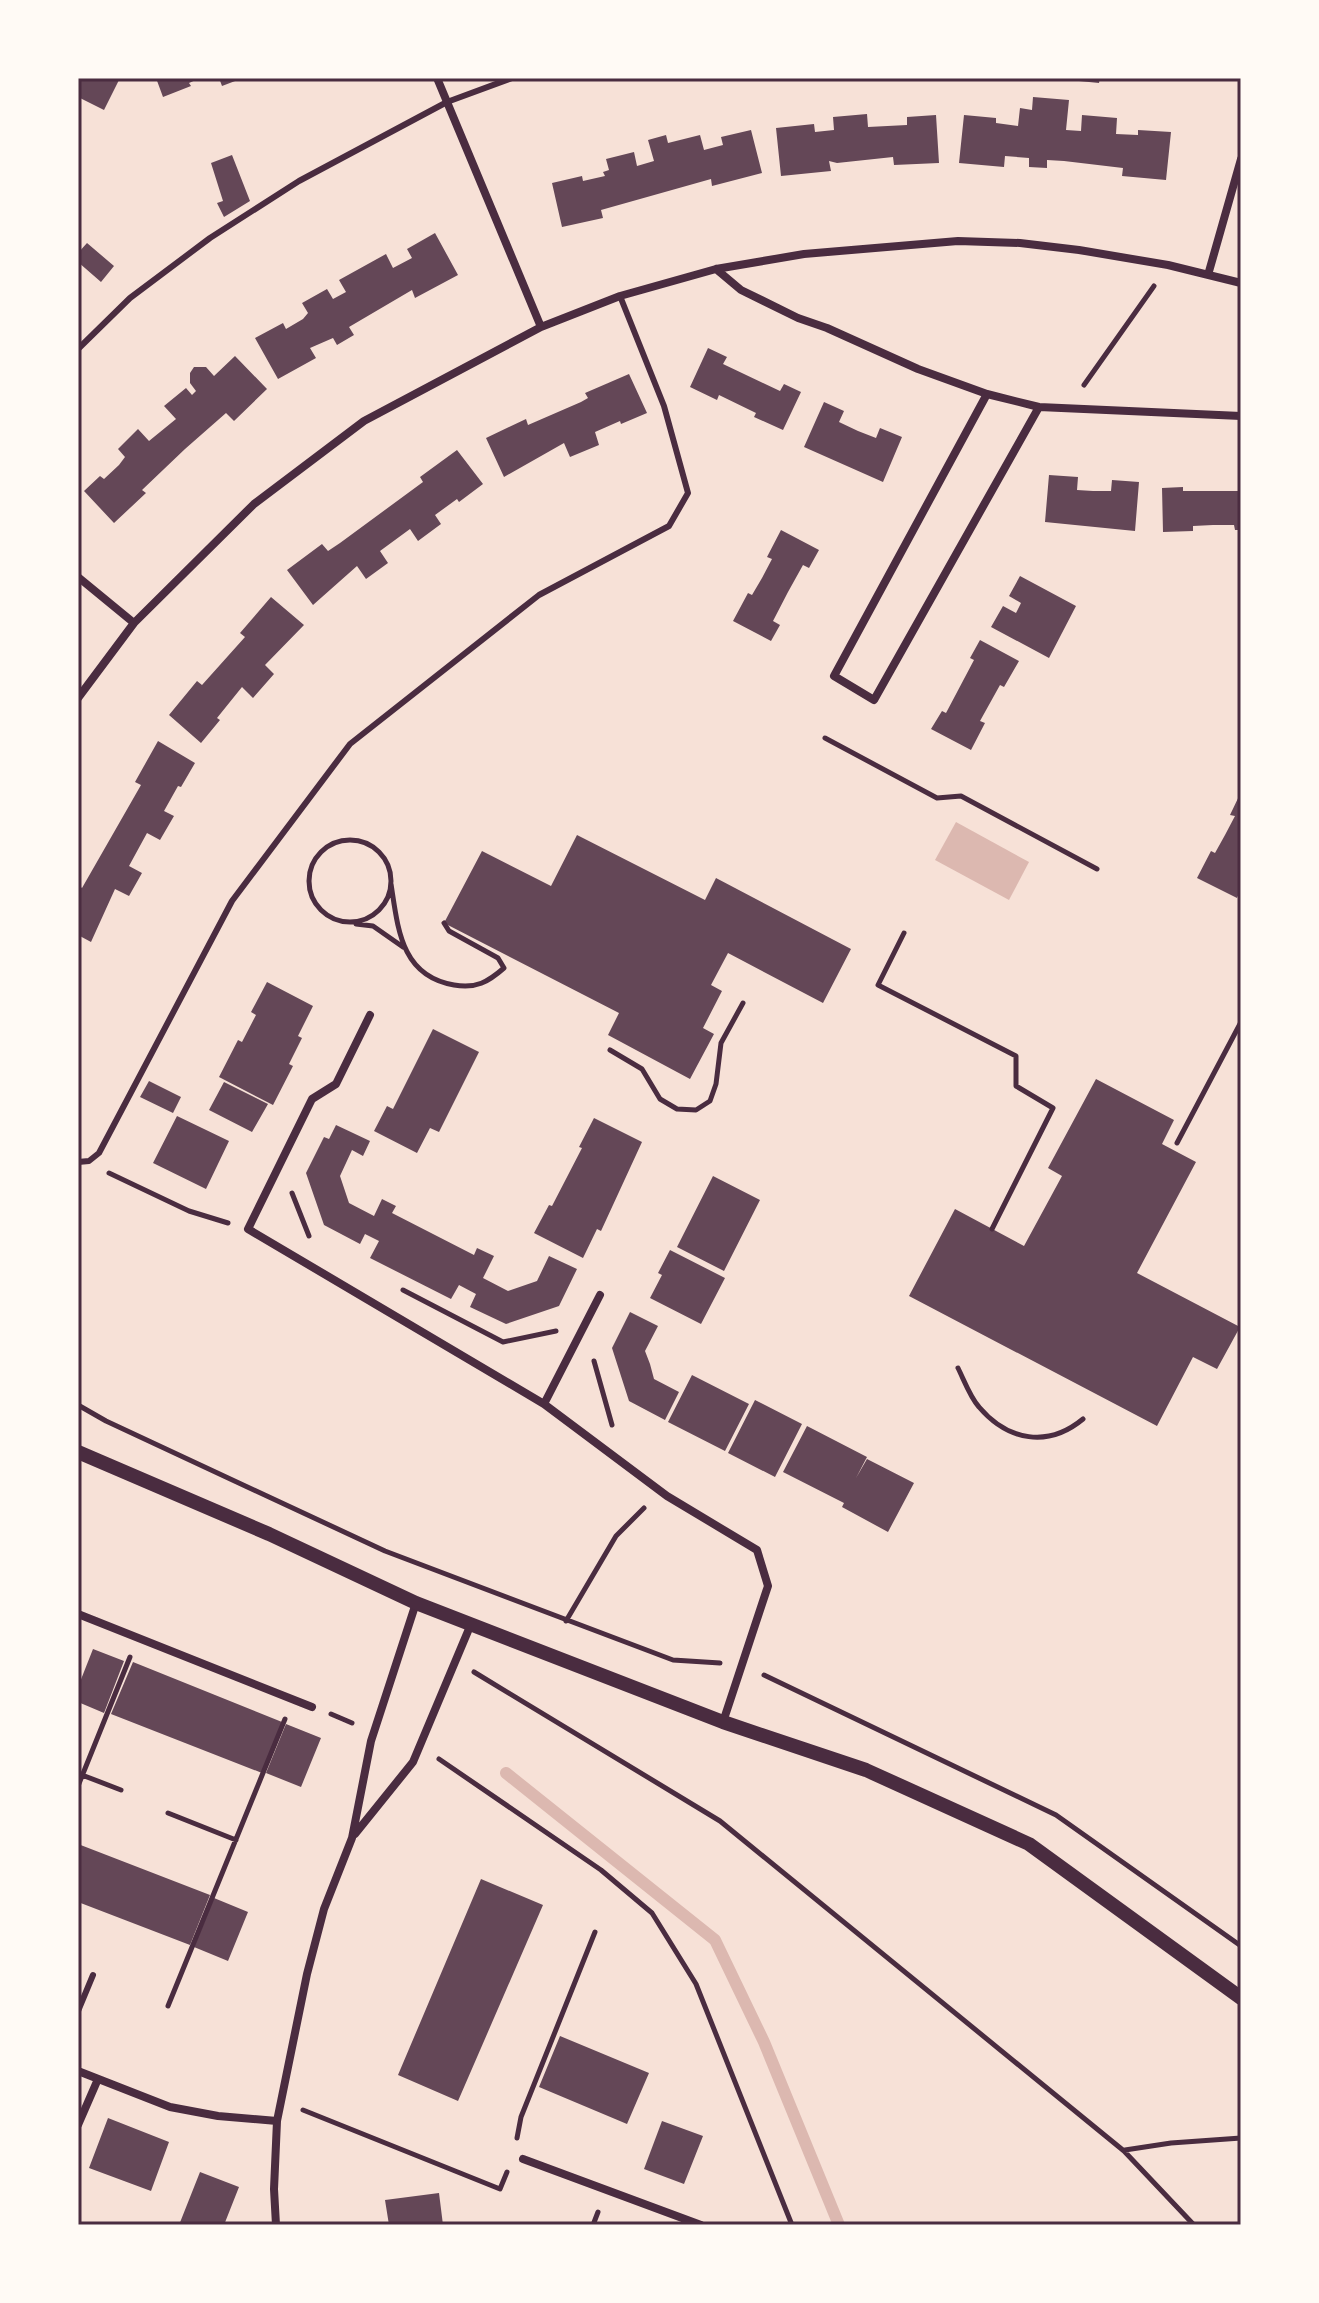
<svg xmlns="http://www.w3.org/2000/svg" width="1319" height="2303" viewBox="0 0 1319 2303" font-family="'Nunito Sans',sans-serif">
  <rect width="100%" height="100%" fill="#f7e1d7"/>
  <path fill="#dcb8b0" d="M956,822l73,40 -20,38 -74,-40z"/>
  <g fill="none" stroke-linecap="round" stroke-linejoin="round">
    <path stroke="#dcb8b0" stroke-width="12" d="M506,1773l209,167 49,102 75,183"/>
  </g>
  <path fill="#644757" d="M78,78h42l-16,32 -26,-13z
    M156,78h44l-11,5 2,3 -28,11z
    M219,78h24l-21,8z
    M1070,78h30l-1,5 -30,-3z
    M1033,97l36,3 -3,30 15,1 1,-16 35,3 -1,16 22,1v-5l33,2 -5,48 -44,-4 1,-8 -59,-7 -17,-1v8l-18,-1v-9l-24,-2 -1,11 -45,-4 5,-48 32,3v5l22,3 2,-18 12,2z
    M867,114l1,13 39,-2v-8l29,-2 3,48 -45,2 -1,-8 -56,6 -8,-2 2,10 -50,5 -5,-48 38,-4 1,8 19,-2 -1,-13z
    M751,130l11,43 -50,13 -1,-7 -110,31 2,8 -41,9 -10,-44 30,-7 1,5 22,-5 -2,-4 6,-2 -3,-11 28,-7 3,14 17,-5 -6,-21 18,-5 2,8 32,-8 4,15 19,-5 -2,-8z
    M232,155l18,46 -26,16 -7,-14 6,-2 -12,-38z
    M435,233l23,42 -43,23 -3,-8 -63,37 5,8 -17,10 -4,-7 -23,10 6,10 -38,21 -23,-41 28,-15 3,6 17,-10 5,-6 -6,-10 25,-14 6,10 13,-7 -7,-12 47,-26 7,14 19,-10 -5,-9z
    M87,243l27,23 -13,16 -23,-20v-9z
    M708,348l19,9 -4,7 57,27 4,-7 17,8 -18,38 -29,-13 2,-4 -37,-18 -2,5 -27,-13z
    M235,356l32,33 -33,32 -8,-8 -41,36 -43,41 4,3 -32,30 -30,-32 16,-15 4,3 15,-14 6,-8 -7,-8 20,-20 11,12 27,-22 -12,-13 22,-18 6,7 4,-4 -6,-8v-10l4,-6h12l8,9z
    M629,374l18,39 -26,11 -1,-3 -25,11 4,13 -29,12 -6,-14 -60,34 -18,-39 40,-19 2,6 53,-23 7,-4 -3,-5z
    M824,402l20,9 -5,11 19,9 18,7 4,-10 22,9 -19,45 -79,-35z
    M457,450l26,34 -24,18 -2,-3 -22,16 6,9 -23,17 -8,-12 -30,22 8,12 -22,16 -9,-13 -44,39 -26,-35 35,-26 6,7 12,-8 83,-61 -3,-5z
    M1049,475l29,2 -1,13 16,1h18l1,-11 27,2 -4,49 -90,-9z
    M1183,487v4h58v39h-6l-1,-5h-21l-20,1v5l-30,1 -1,-44z
    M781,530l38,20 -10,18 -6,-3 -15,27 -15,29 7,4 -9,16 -38,-20 15,-28 4,2 10,-17 10,-19 -5,-2z
    M1020,576l56,30 -27,52 -58,-31 12,-21 13,7 5,-10 -12,-7z
    M271,597l33,28 -39,40 9,9 -21,24 -11,-11 -25,31 3,2 -19,23 -32,-28 28,-34 5,4 43,-48 -5,-4z
    M980,640l39,21 -15,26 -4,-2 -20,36 5,2 -14,27 -40,-21 11,-18 4,2 28,-53 -4,-2z
    M158,741l37,22 -14,24 -3,-1 -14,25 10,5 -14,24 -13,-7 -18,33 13,7 -13,23 -14,-7 -24,53 -13,-7v-50l4,3 59,-103 -6,-3z
    M1241,792v97l-4,9 -40,-20 14,-27 4,2 10,-18 10,-19 -5,-1z
    M577,835l128,65 11,-22 135,71 -28,54 -95,-50 -17,32 11,6 -19,37 11,6 -24,45 -82,-44 11,-22 -175,-90 38,-72 69,35z
    M267,982l46,24 -15,30 4,2 -13,26 4,2 -20,39 -54,-28 19,-37 4,2 14,-27 -5,-3z
    M433,1029l46,23 -40,80 -9,-4 -13,25 -43,-22 13,-25 6,3z
    M1096,1079l78,41 -12,24 34,18 -59,111 103,54 -23,42 -24,-12 -36,69 -248,-130 46,-87 69,37 38,-70 -14,-8z
    M149,1081l32,16 -8,16 -33,-16z
    M224,1082l44,22 -16,28 -43,-22z
    M177,1116l52,25 -23,48 -53,-26z
    M594,1118l48,24 -41,89 -4,-2 -14,29 -49,-25 15,-28 3,1 30,-58 -3,-1z
    M336,1125l34,16 -7,15 -11,-6 -12,26 9,27 25,13 8,-17 14,7 -4,7 82,42 3,-7 17,8 -11,22 25,13 29,-10 12,-25 28,13 -18,37 -53,18 -36,-17 6,-13 -17,-9 -8,14 -81,-41 9,-17 -14,-7 -5,10 -36,-19 -18,-52 18,-36 5,2z
    M713,1176l47,24 -36,71 -47,-24z
    M670,1250l55,28 -24,46 -51,-26 12,-23 -4,-2z
    M630,1312l28,14 -13,25 5,13 4,15 25,13 -14,28 -36,-19 -17,-53z
    M692,1375l57,29 -24,47 -57,-29z
    M755,1400l47,24 -27,53 -47,-24z
    M807,1426l60,31 -11,21 11,-19 47,24 -26,49 -46,-25 2,-4 -61,-31z
    M93,1649l31,12 -20,52 -26,-11v-15z
    M133,1662l149,60 -20,51 -151,-59z
    M286,1724l35,14 -20,49 -35,-14z
    M78,1844l132,51 -20,50 -112,-43z
    M481,1879l62,26 -85,196 -60,-26z
    M214,1898l34,14 -20,49 -34,-14z
    M560,2036l89,37 -22,51 -88,-37z
    M108,2118l61,24 -18,49 -62,-23z
    M662,2121l41,15 -19,48 -40,-15z
    M200,2172l39,15 -15,38h-45z
    M439,2193l4,32h-54l-4,-25z"/>
  <g fill="none" stroke-linecap="round" stroke-linejoin="round">
    <path stroke="#4a2c40" stroke-width="5" d="M1084,385l70,-99
      M825,738l112,60 24,-2 136,73
      M309 881a41 41 0 1 1 82 0a41 41 0 1 1-82 0Z
      M391,884c7,45 10,92 63,101 22,4 34,-3 50,-17l-6,-10 -49,-27 -5,-8
      M356,924l17,2 30,21
      M904,933l-26,52 138,71v30l37,22 -61,121
      M610,1050l32,19 18,30 17,10 19,1 14,-9 6,-17 5,-41 22,-40
      M1177,1143l64,-121
      M109,1173l80,38 39,12
      M292,1193l17,43
      M403,1290l100,52 53,-11
      M594,1361l18,64
      M958,1368c6,12 12,29 21,39 29,34 69,41 104,12
      M78,1405l28,16 279,130 288,109 47,3
      M566,1621l50,-85 28,-28
      M474,1672l246,149 404,330 70,74
      M764,1675l292,140 185,131
      M331,1714l21,9
      M439,1759l162,111 51,43 44,71 96,241
      M82,1775l39,15
      M78,1786l52,-129
      M168,1813l68,27
      M168,2006l117,-287
      M303,2110l197,79 7,-17
      M517,2138l4,-21 74,-185
      M1125,2150l46,-7 70,-5
      M593,2225l5,-13"/>
    <path stroke="#4a2c40" stroke-width="6" d="M78,349l52,-51 80,-60 89,-57 148,-79 65,-24
      M78,1162l11,-1 10,-8 133,-252 118,-157 189,-149 130,-69 19,-33 -24,-87 -44,-110
      M78,2011l15,-36"/>
    <path stroke="#4a2c40" stroke-width="8" d="M437,78l104,249
      M716,269l25,21 57,28 29,10 91,41 69,25 52,13 202,9
      M1208,275l33,-116
      M987,394l-153,282 40,24 165,-293
      M78,577l56,46
      M78,698l56,-75 120,-119 110,-83 177,-94 79,-31 96,-27 88,-15 154,-13 62,2 59,7 89,15 73,18
      M370,1015l-34,69 -24,15 -64,130 296,175 123,92 90,54 11,36 -45,136
      M544,1404l56,-109
      M78,1614l234,93
      M355,1834l58,-72 58,-138
      M78,2071l92,36 48,9 59,5
      M78,2125l20,-46
      M523,2159l178,66
      M276,2225l-2,-36 3,-68 30,-147 17,-65 28,-71 19,-97 45,-138"/>
    <path stroke="#4a2c40" stroke-width="14" d="M78,1452l191,82 147,69 307,119 143,48 163,74 212,154"/>
  </g>
  <rect width="1319" height="2303" fill="none" stroke="#fffaf5" stroke-width="160"/>
  <rect x="80" y="80" width="1159" height="2143" fill="none" stroke="#4a2c40" stroke-width="3"/>
</svg>
